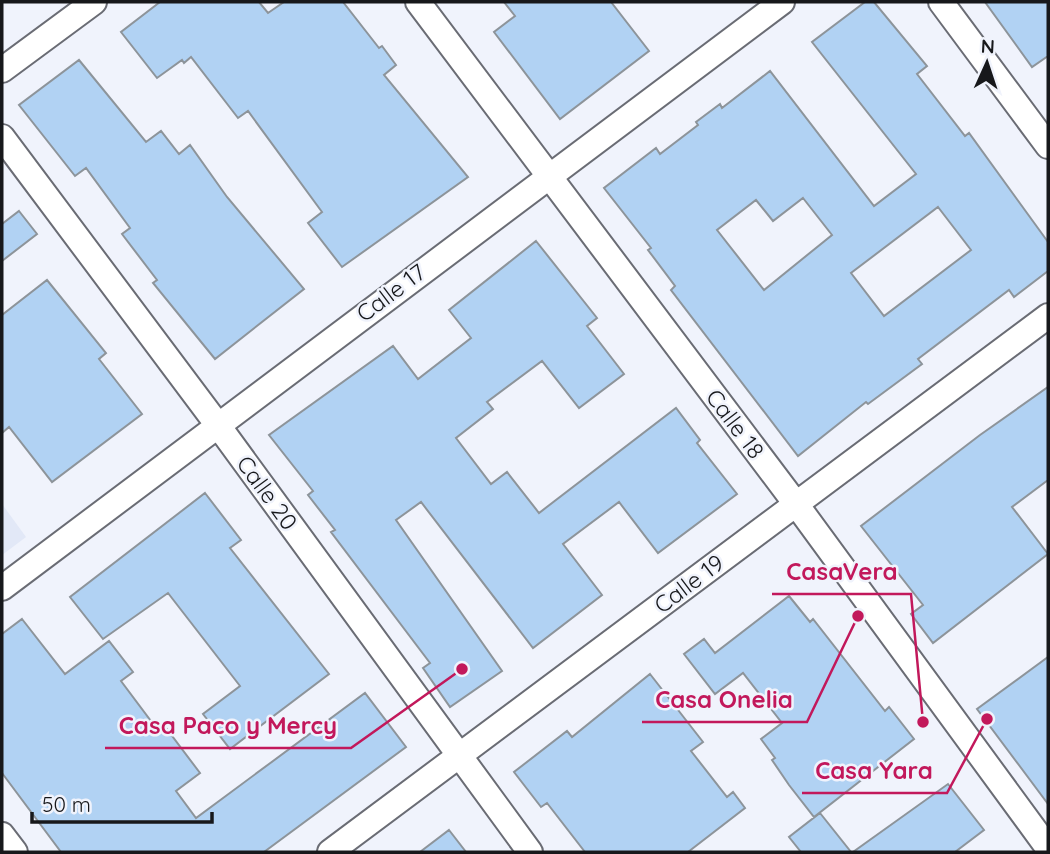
<svg xmlns="http://www.w3.org/2000/svg" width="1050" height="854" viewBox="0 0 1050 854" font-family="Quicksand,sans-serif">
  <rect width="100%" height="100%" fill="#f0f3fc"/>
  <path fill="#e2e8f7" d="M2,504l24,33 -24,18z"/>
  <path fill="#b1d2f3" stroke="#8d949a" stroke-width="2" fill-rule="evenodd" d="M160,2h99l9,11 16,-11h59l36,46 3,-2 14,19 -12,10 84,102 -126,90 -34,-44 14,-11 -74,-101 -10,7 -47,-61 -7,6 -2,-3 -25,18 -36,-46z
    M504,2h107l38,49 -89,68 -66,-87 21,-16z
    M865,2h9l53,64 -10,8 48,62 4,-3 79,109v29l-34,26 -5,-7 -91,69 4,5 -54,40 -2,-2 -68,54 -127,-166 4,-4 -27,-36 3,-2 -47,-60 52,-40 4,6 38,-29 -2,-3 24,-18 2,4 48,-37 104,135 42,-32 -104,-132zM803,198l29,37 -68,55 -47,-60 39,-30 17,21zM938,207l33,43 -87,66 -33,-43z
    M985,2h63v54l-16,11z
    M79,60l67,82 15,-11 18,23 11,-9 37,52 77,92 -89,70 -62,-76 4,-3 -35,-46 8,-6 -44,-60 -11,8 -56,-71z
    M19,211l18,23 -35,27v-37z
    M536,241l61,77 -10,8 37,48 -45,34 -37,-47 -55,41 6,7 -37,29 35,46 16,-12 32,41 137,-105 24,32 -3,3 40,51 -79,59 -39,-51 -56,42 39,51 -69,53 -112,-146 -25,18 106,151 -52,36 -27,-39 7,-5 -99,-131 4,-2 -27,-35 5,-4 -44,-56 124,-89 25,33 53,-41 -22,-28z
    M47,280l59,73 -7,6 43,55 -90,68 -43,-55 -7,6v-118z
    M1048,387v93l-36,27 36,47 -115,89 -22,-29 12,-9 -62,-79 119,-91z
    M205,493l36,47 -11,8 99,126 -99,75 -27,-35 37,-28 -72,-93 -65,46 -33,-42z
    M789,596l21,26 3,-3 72,92 4,-4 25,32 -100,78 -25,-32 -17,-25 3,-2 -14,-19 21,-16 -39,-50 -28,21 -31,-40 20,-15 11,14z
    M22,619l43,55 44,-33 24,31 -12,9 36,48 6,-5 37,49 -24,18 20,27 169,-125 41,54 -142,105h-203l-59,-79v-139z
    M1048,657v147l-71,-95z
    M650,674l53,68 -12,9 36,46 6,-5 12,16 -57,44h-103l-38,-49 -6,4 -27,-35 53,-41 5,6z
    M948,784l36,46 -29,22h-102z
    M820,813l31,39h-50l-12,-15z
    M449,830l17,22h-46z"/>
  <g fill="none" stroke-linecap="round" stroke-linejoin="round">
    <defs>
      <path id="minor" d="M418,2l378,502 252,344
        M941,2l107,144
        M2,70l92,-68
        M2,137l215,287 313,428
        M2,588l780,-586
        M2,835l13,17
        M330,852l718,-536"/>
    </defs>
    <use href="#minor" stroke="#6a6c74" stroke-width="28"/>
    <use href="#minor" stroke="#fff" stroke-width="24"/>
  </g>
  <g text-anchor="middle" stroke-width="5" stroke-linejoin="round" paint-order="stroke">
    <g font-size="23" fill="#17181b" stroke="#f0f3fc">
      <text transform="translate(391 293) rotate(-37)" y="8">Calle 17</text>
      <text transform="translate(735 424) rotate(53)" y="8">Calle 18</text>
      <text transform="translate(267 493) rotate(54)" y="8">Calle 20</text>
      <text transform="translate(689 584) rotate(-37)" y="8">Calle 19</text>
    </g>
  </g>
  <path fill="none" stroke="#c2185b" stroke-width="2.5" d="M923 722L911 594H772M858 616L807 722H642M462 669L351 748H105M987 719L947 793H802"/>
  <g fill="#c2185b" stroke="#f0f3fc" stroke-width="2.5">
    <circle cx="923" cy="722" r="7"/>
    <circle cx="858" cy="616" r="7"/>
    <circle cx="462" cy="669" r="7"/>
    <circle cx="987" cy="719" r="7"/>
  </g>
  <g font-size="24" text-anchor="middle" font-weight="bold" fill="#c2185b" stroke="#f0f3fc" stroke-width="5" stroke-linejoin="round" paint-order="stroke">
    <text x="842" y="580">CasaVera</text>
    <text x="724" y="708">Casa Onelia</text>
    <text x="228" y="734">Casa Paco y Mercy</text>
    <text x="874" y="779">Casa Yara</text>
  </g>
  <rect width="1050" height="854" fill="none" stroke="#17181b" stroke-width="7"/>
  <g transform="translate(987 63) rotate(3)" stroke="#f0f3fc" stroke-width="5" paint-order="stroke">
  <path d="M0-5L12 26L0 18L-12 26Z" fill="#17181b"/>
  <text y="-10" font-size="19" font-weight="bold" text-anchor="middle" fill="#17181b">N</text>
  </g>
  <path d="M32 812v10h180v-10" fill="none" stroke="#17181b" stroke-width="3.5"/>
  <text x="42" y="812" font-size="21" fill="#17181b" stroke="#f0f3fc" stroke-width="5" paint-order="stroke">50 m</text>
</svg>
